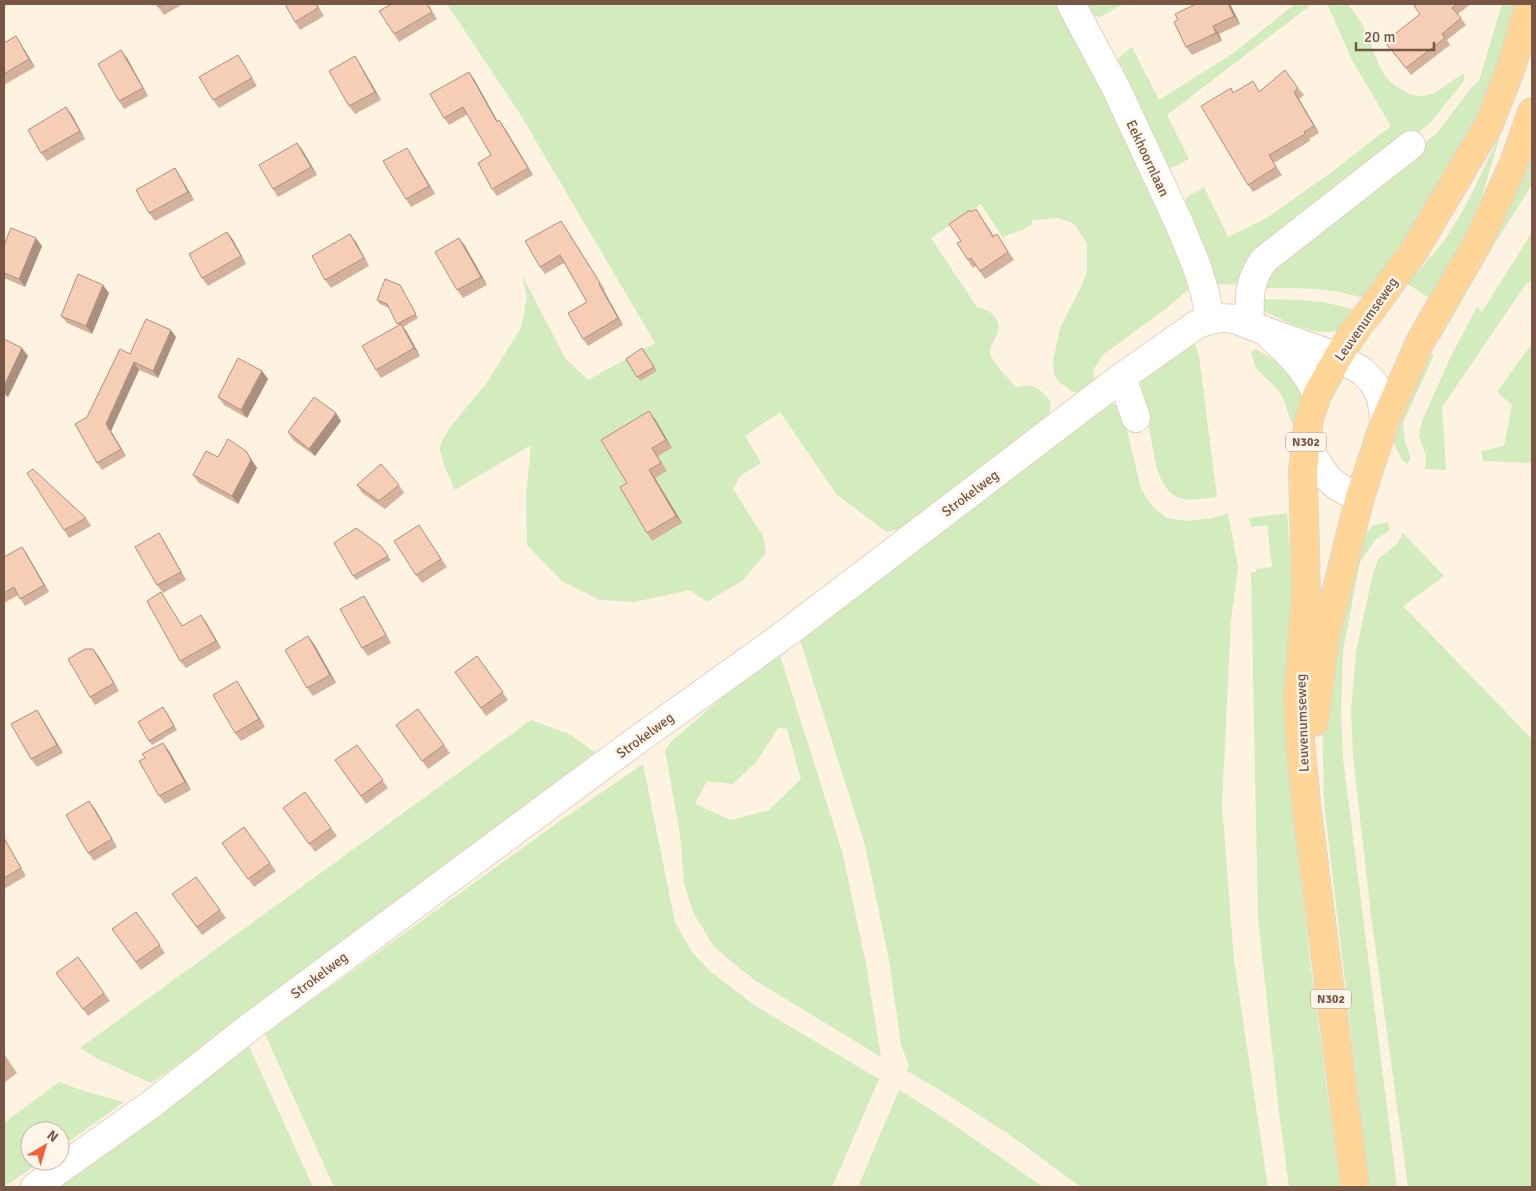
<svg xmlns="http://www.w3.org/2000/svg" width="1536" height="1191" viewBox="0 0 1536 1191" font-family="Signika,sans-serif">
  <rect width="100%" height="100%" fill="#fef2e1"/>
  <path fill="#d2ecbe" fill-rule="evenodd" d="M447,4h613l52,96 79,187 -23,20 -64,47 -11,16 2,11 -12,14 -12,-4 -13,-10 -4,-7 -1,-13 7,-33 22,-43 5,-14v-28l-13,-19 -15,-6 -27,2v4c-8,7 -20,8 -29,14l-22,-34 -50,34 46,69c13,3 26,11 20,27 -2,6 -7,11 -7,18 1,10 19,27 26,35 18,-4 24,1 35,15l-2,17 -135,106 -27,7 -50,-37 -57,-83 -35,24 16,27 -21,13 -7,13 30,47 3,17 -23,27 -36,22 -17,-12 -56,12 -34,-2 -38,-19 -35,-36 -1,-50 5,-50 -76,45 -11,-25 -4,-16 1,-6 10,-17 35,-42 35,-56 6,-30 -5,-23 43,83 23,22 67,-37 -135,-229z
    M1084,4h40l-24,13 -11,-3z
    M1295,4h17l-145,111 22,44 -18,9 -3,-1 -51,-104 2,-6 13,-10 27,53 76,-48z
    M1327,4h20c6,6 12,14 16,22 13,23 13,51 39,64 11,6 17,8 29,4 8,-2 24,-16 33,-21v8l-34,42 -92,72 -94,90 -30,-1 -29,-81 2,-6 17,-10 24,50 37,-18 64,-45 62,-48 -38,-64z
    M1502,4h17l-34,101 -33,70 -84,125c-32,-13 -72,-12 -106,-12l-4,-8 179,-147 35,-46 7,-6z
    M1501,133l-20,66 -20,48 -30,52 -25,-16c14,-14 27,-28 39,-44 23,-32 38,-71 56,-106z
    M1532,149v36l-42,66 -50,88 -6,-3z
    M1532,232v49l-6,3 -84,123 4,63 -21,-1 1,-13 -7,-20 3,-15 29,-65 26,-49 5,5z
    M1259,299l40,1 24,2 33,8 -17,20c-25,8 -55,-10 -78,-20z
    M1193,338l6,18 18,141c-33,4 -47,8 -60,-28l-18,-90z
    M1532,345v118l-49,-2 -2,-10 23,-5 8,-41 -15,-13 28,-39z
    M1256,349l31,19 17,20 -2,43 -11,-9 -7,-22 -6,-10 -22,-22 -5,-16z
    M1427,351l7,4 -31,68 2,18 6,18 -4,5 -4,-3 -9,-17v-19z
    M1110,402l12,7 19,80 12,18 14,11 19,3 27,-3 15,-5 10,54 -7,54 -9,184 12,155 34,227h-187l-74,-54 -64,-41 -36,-21 2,-6 -8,-20 -12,-85 -24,-115 -67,-211z
    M1287,513l7,103 -2,143 1,53 17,148 30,227h-51l-10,-75 -21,-193 -7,-346 5,-1v-3l16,-2 -5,-42 -16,2 -2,-9z
    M1388,522l2,8 -14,9 -16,23 -17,89 -2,60 2,47 54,429h-28l-45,-384 -2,-85 17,-111 21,-67 12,-14z
    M1403,533l41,43 -41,30 129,133v448h-124l-37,-272 -18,-159 -2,-45 5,-59 16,-74 6,-19 19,-15z
    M778,649l64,202 24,113 15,93 -128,-78 -39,-32 -21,-35 -9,-29 -4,-48 -15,-85 8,-10zM778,728l9,1 14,50 -32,31 -38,10 -36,-16 12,-23 26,3 25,-24z
    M531,720l40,15 29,21 -388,285 -61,42 -55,-25 -16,-10z
    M643,764l32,158 17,30 19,20 46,35 122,72 -47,108h-498l-69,-153 295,-213z
    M249,1046l64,141h-261z
    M59,1082l28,10 37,10 -64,46v-17h-30v30h12l-38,26v-64z
    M899,1090l39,24 105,73h-185z"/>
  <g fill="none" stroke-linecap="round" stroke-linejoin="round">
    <defs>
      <path id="minor" d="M1071,4l45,84 62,133 18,43 9,29 5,26
        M1250,324c-1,-26 -2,-42 14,-64l147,-115
        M1271,337c19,17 37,35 46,58
        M1122,377l14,41
        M1306,444c15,27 23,43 54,53
        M35,1187l118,-84 97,-76 379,-281 159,-114 334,-255 74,-52c14,-6 24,-8 39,-6l30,12 73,26 24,14 11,11 8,15 4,24"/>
      <path id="major" d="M1314,722l11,-85 35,-140 25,-76 36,-81 57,-98 36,-79 18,-51
        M1355,1187l-48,-376 -7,-70 -2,-44 8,-104 -3,-122 3,-27 3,-25 8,-24 21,-38 17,-27 16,-20 43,-59 75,-127 22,-56 19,-64"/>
    </defs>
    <use href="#minor" stroke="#e5cfbf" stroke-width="30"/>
    <use href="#major" stroke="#ded6d3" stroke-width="30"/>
    <use href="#minor" stroke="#fff" stroke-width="28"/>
    <use href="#major" stroke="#ffd697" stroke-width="28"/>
  </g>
  <path fill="#d4b19d" d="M156,4h27l-19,11z
    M317,4l7,12 -24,14 -5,-8z
    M428,4l9,15 -38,23 -5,-8z
    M1230,4l10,20 -21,10 3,7 -30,14 -6,-8 -8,-27z
    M1417,4h54l-13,10 8,11 -19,15 3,5 -39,30 -26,-33 35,-28z
    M4,43l17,1 14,23 -31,18z
    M238,55l19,31 -38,22 -6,-8z
    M127,58l21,38 -24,13 -5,-8z
    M360,64l21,36 -26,14 -6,-8z
    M474,79l23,42 7,6 29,48 -36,21 -5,-7 -1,-34 -23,-41 -19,11 -5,-7z
    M1298,88l6,7 -5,4 20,34 -10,6 1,2 -36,22 8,12 -29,17 -5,-7 -14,-92z
    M72,115l13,24 -38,22 -6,-8z
    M297,143l6,8 14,24 -39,22 -5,-8z
    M412,156l23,38 -24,13 -5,-8z
    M175,168l5,8 14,24 -39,21 -6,-8z
    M976,209l18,27 3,-2 17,26 -29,19 -9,-13 -3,2 -16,-25 4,-2 10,-29z
    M566,228l39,62 -1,1 19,34 -35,21 -5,-7 4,-37 -23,-39 -19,11 -5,-7z
    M227,232l6,8 13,24 -38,22 -6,-8z
    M459,238l6,8 22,39 -24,13 -6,-8z
    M356,242l13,24 -38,22 -6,-8z
    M4,245l38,1 -17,41 -21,-9z
    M402,289l16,29 -15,9 17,29 -39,22 -5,-8 23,-44 -10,-18 -9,-4 -3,-4z
    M109,293l-17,41 -25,-11 -6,-7z
    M176,337l-18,41 -19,-8 -28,61 15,25 -24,14 -5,-7 -10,-46 43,-63z
    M4,339l18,9 6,8 -20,41 -4,-2z
    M642,348l15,23 -17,10 -14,-22z
    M262,371l6,8 -21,39 -23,-13 -6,-8z
    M655,419l17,29 -14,8 9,15 -12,7 27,45 -30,18 -5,-8 -20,-50z
    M341,421l-26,35 -22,-16 -5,-8z
    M218,457l33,2 6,9 -19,36 -39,-21 -6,-8z
    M357,485h42l5,8 -19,16 -23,-16z
    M86,518l5,8 -22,12 -5,-8z
    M424,533l23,34 -25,16 -6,-8z
    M164,541l22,39 -23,13 -6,-8z
    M381,546l10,14 -35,20 -3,-4z
    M22,547l27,45 -24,14 -7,-11 -14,8v-46z
    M364,596l5,8 22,39 -23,13 -6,-8z
    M206,622l15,26 -35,20 -6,-7z
    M314,644l22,39 -23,13 -6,-8z
    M93,649l6,8 20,34 -24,14 -5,-8z
    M477,656l31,44 -22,16 -31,-44z
    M237,681l5,8 23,38 -24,14 -6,-8z
    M418,709l32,44 -22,16 -32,-44z
    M166,711l11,19 -25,15 -3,-4z
    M42,718l21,35 -26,14 -6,-8z
    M357,745l31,43 -22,16 -31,-44z
    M169,751l22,39 -26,14 -6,-8z
    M305,792l32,44 -22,16 -32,-44z
    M95,809l22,38 -23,14 -6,-8z
    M244,827l32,44 -22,16 -32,-44z
    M4,837l22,39 -22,13z
    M196,877l30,41 -24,17 -30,-41z
    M136,912l29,41 -24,17 -29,-41z
    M78,957l32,44 -22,15 -32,-43z
    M4,1054l13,19 -13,10z"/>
  <path fill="#ac907f" d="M1228,4h2l10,20 -6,-8z
    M1213,26l6,8 3,7 -6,-8z
    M16,36l5,8 14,23 -6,-8z
    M121,50l6,8 21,38 -5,-8z
    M355,56l5,8 21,36 -6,-8z
    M469,72l5,7 28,50 -5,-7z
    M1294,92l5,7 20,34 -5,-7z
    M66,107l6,8 13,24 -5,-8z
    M499,120l5,7 29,48 -5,-7z
    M297,143l6,8 14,24 -6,-8z
    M407,148l5,8 23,38 -6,-8z
    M175,168l5,8 14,24 -6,-8z
    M227,232l6,8 13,24 -5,-8z
    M350,234l6,8 13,24 -5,-8z
    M36,238l6,8 -17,41 -6,-8z
    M459,238l6,8 22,39 -6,-8z
    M599,284l5,7 19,34 -5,-7z
    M103,285l6,8 -17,41 -6,-8z
    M401,324l6,8 13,24 -6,-8z
    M171,330l5,7 -18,41 -5,-7z
    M22,348l6,8 -20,41 -4,-6v-5z
    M134,362l5,8 -28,61 15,25 -5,-7 -15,-25z
    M262,371l6,8 -21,39 -6,-8z
    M649,411l6,8 17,29 -6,-8z
    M336,413l5,8 -26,35 -6,-7z
    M246,451l11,17 -19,36 -6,-8z
    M649,470l6,8 27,45 -6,-7z
    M159,533l5,8 22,39 -5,-8z
    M22,547l5,7 22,38 -5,-7z
    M364,596l5,8 22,39 -5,-8z
    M201,615l5,7 15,26 -5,-7z
    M308,636l6,8 22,39 -6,-8z
    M93,649l6,8 20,34 -5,-8z
    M237,681l5,8 23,38 -6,-8z
    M37,710l5,8 21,35 -6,-8z
    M163,743l6,8 22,39 -6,-8z
    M89,801l6,8 22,38 -5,-8z"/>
  <path fill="#f6ceb6" stroke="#ac907f" d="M156,4h7l-5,3z
    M285,4h31l2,4 -23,14z
    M392,4h35l5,8 -38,22 -15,-23z
    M1196,4h32l6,12 -21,10 3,7 -30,14 -12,-25 4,-2 -3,-6z
    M1417,4h41l-6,4 9,10 -19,16 3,4 -39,30 -21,-26 35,-28 -6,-8z
    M16,36l13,23 -25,15v-31z
    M121,50l22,38 -24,13 -21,-37z
    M238,55l14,23 -39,22 -14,-23z
    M355,56l20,36 -26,14 -20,-35z
    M1285,70l13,18 -4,4 20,34 -10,6 1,2 -36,21 7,12 -28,18 -47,-79 30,-18 2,5 20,-12 6,11z
    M469,72l28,50 2,-2 29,48 -36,21 -14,-26 13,-8 -28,-48 -19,11 -14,-24z
    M66,107l14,24 -39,22 -13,-23z
    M297,143l14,24 -38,22 -14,-24z
    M407,148l22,38 -23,13 -23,-38z
    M175,168l13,24 -39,21 -13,-23z
    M976,209l17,28 4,-3 11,18 -28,19 -9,-13 -3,2 -11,-17 4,-2 -12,-17 21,-14 1,2z
    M561,221l39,62 -1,1 19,34 -35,21 -15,-26 19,-11 -27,-47 -20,12 -15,-26z
    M11,228l25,10 -17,41 -15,-6v-28z
    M227,232l14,24 -39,22 -13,-24z
    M350,234l14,24 -39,22 -13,-24z
    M459,238l22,39 -24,13 -22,-38z
    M78,274l25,11 -17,41 -25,-10z
    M385,279l15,6 16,29 -19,10 -10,-20 -10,-4z
    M146,319l25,11 -18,41 -19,-9 -28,62 15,25 -24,14 -22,-39 12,-7 33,-68 10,5z
    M401,324l13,24 -38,22 -14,-24z
    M4,339l18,9 -18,38z
    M642,348l12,19 -17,10 -11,-18z
    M238,358l24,13 -21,39 -23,-13z
    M314,397l22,16 -27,36 -21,-17z
    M649,411l17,29 -14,8 9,15 -12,7 27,46 -29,17 -27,-46 7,-4 -26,-43z
    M228,439l18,12 5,9 -19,36 -39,-21 13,-24 12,6z
    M381,464l18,21 -20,16 -22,-16z
    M33,469l53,49 -22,12 -37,-57z
    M419,525l22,34 -25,16 -22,-34z
    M356,528l25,18 7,10 -35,20 -19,-33z
    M159,533l22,39 -24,13 -22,-38z
    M22,547l22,38 -24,14 -6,-12 -10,6v-36z
    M161,592l21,34 19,-11 15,26 -36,20 -33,-60z
    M364,596l22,39 -24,13 -22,-39z
    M308,636l22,39 -23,13 -22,-38z
    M85,649h8l21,34 -24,14 -22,-38z
    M477,656l26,36 -22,16 -26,-36z
    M237,681l22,38 -24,14 -22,-38z
    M163,707l11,19 -25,15 -11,-19z
    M418,709l26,36 -22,16 -26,-36z
    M37,710l20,35 -26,14 -20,-35z
    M163,743l22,39 -26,14 -20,-35 6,-3 -3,-4z
    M357,745l26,35 -22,16 -26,-36z
    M305,792l26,36 -22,16 -26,-36z
    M89,801l23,38 -24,14 -22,-38z
    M244,827l26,36 -22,16 -26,-36z
    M4,838l17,30 -17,10z
    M196,877l24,33 -23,17 -25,-33z
    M136,912l24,33 -24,17 -24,-33z
    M78,957l26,36 -21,16 -27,-36z"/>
  <g text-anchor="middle" stroke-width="5" stroke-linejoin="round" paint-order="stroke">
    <g fill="#fff6e9" stroke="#a08677" stroke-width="1">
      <rect x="1286" y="432.5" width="40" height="19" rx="4"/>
      <rect x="1311" y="989.5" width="40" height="19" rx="4"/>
    </g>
    <g font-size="12" font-weight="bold" fill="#775646">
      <text x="1306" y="446">N302</text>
      <text x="1331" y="1003">N302</text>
    </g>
    <g font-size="14" fill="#775646" stroke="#fff6e9">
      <text transform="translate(1148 158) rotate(65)" y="5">Eekhoornlaan</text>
      <text transform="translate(1366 319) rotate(-55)" y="5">Leuvenumseweg</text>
      <text transform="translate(970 493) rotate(-37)" y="5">Strokelweg</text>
      <text transform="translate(1302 723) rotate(-92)" y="5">Leuvenumseweg</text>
      <text transform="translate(645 735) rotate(-36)" y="5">Strokelweg</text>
      <text transform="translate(319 975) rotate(-37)" y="5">Strokelweg</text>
    </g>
  </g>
  <rect width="1536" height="1191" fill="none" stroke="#775646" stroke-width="10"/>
  <g transform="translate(45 1146) rotate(38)"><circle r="24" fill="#fff6e9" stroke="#c9b6a8"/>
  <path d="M0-4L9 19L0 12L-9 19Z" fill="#f2603c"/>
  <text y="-8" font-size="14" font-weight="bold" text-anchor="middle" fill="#775646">N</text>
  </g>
  <path d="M1356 42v8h78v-8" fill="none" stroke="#775646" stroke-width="2.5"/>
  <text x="1364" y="42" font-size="15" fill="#775646" stroke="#fff6e9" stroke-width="4" paint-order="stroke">20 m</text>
</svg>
